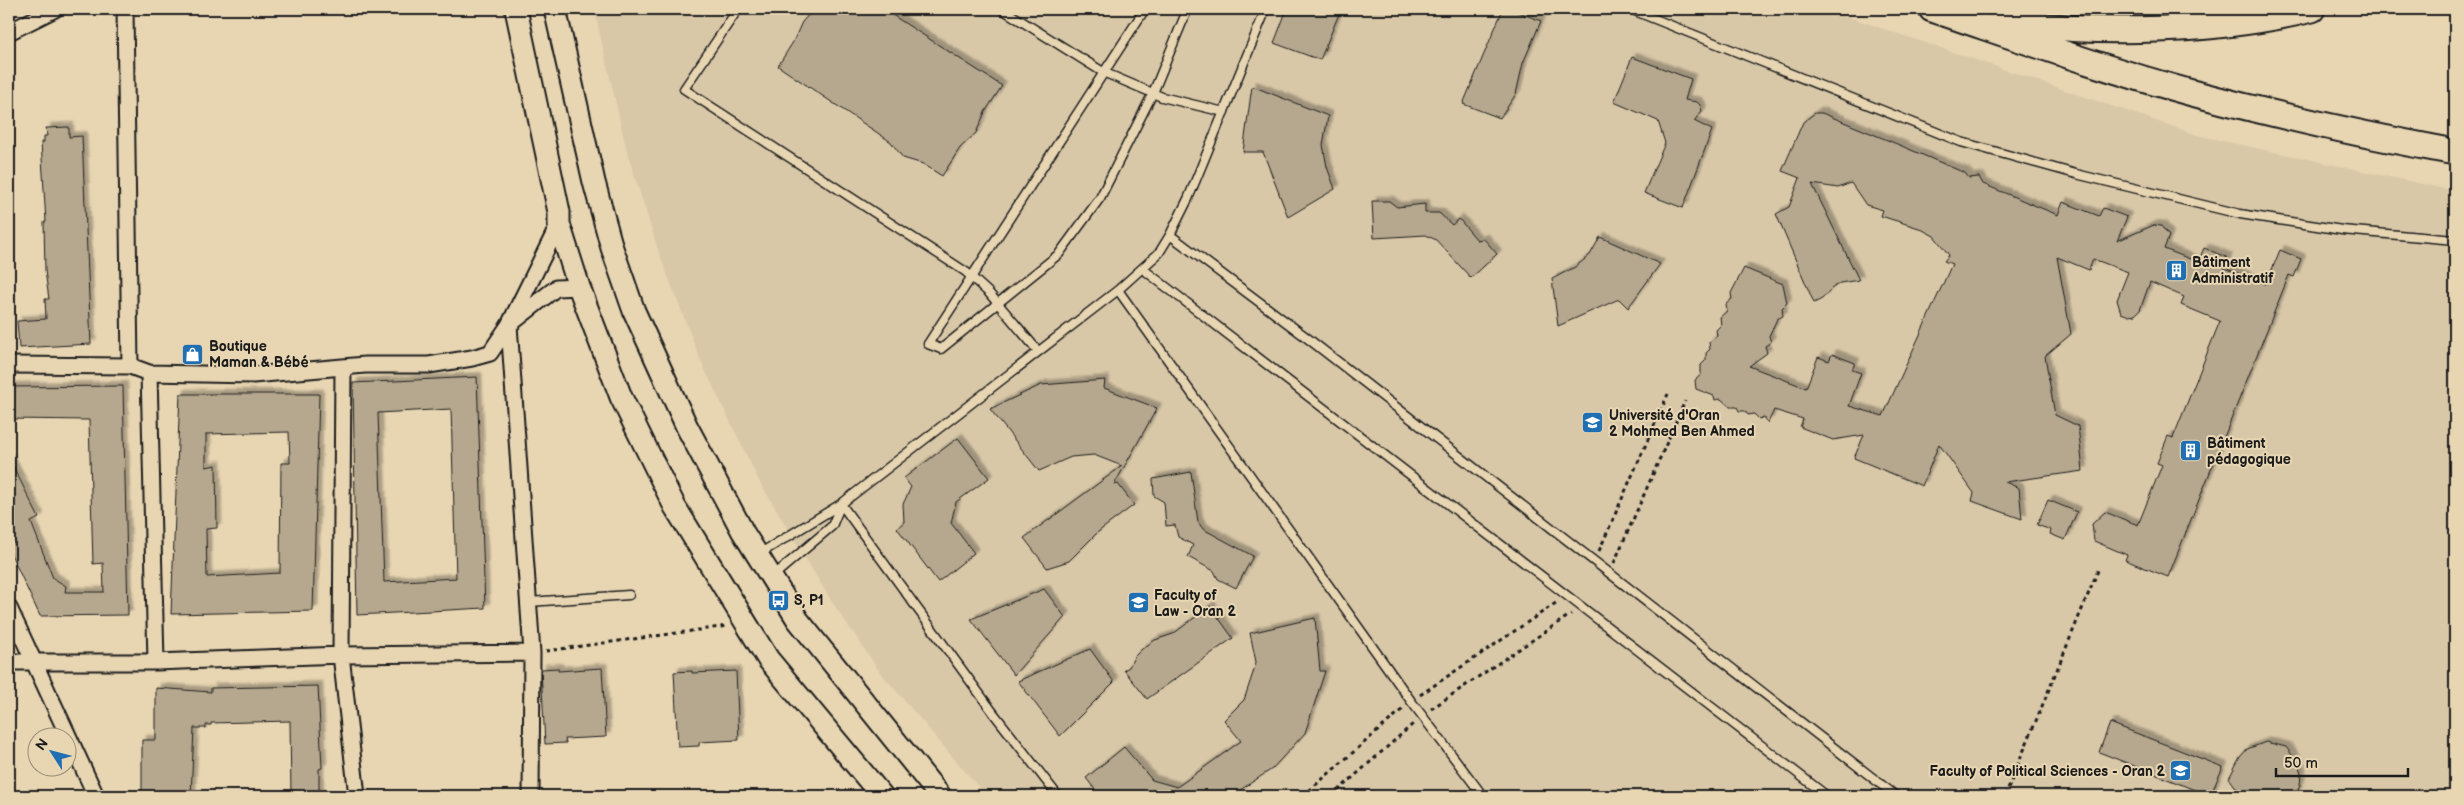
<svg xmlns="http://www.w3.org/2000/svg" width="2464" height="805" viewBox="0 0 2464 805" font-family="'Balsamiq Sans',sans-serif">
  <defs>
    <filter id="shadow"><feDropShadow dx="4.5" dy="-4.5" stdDeviation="1" flood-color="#0004"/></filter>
  </defs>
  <rect width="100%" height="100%" fill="#e8d6b3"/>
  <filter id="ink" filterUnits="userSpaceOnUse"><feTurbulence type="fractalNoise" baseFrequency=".02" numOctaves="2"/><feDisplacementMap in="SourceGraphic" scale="10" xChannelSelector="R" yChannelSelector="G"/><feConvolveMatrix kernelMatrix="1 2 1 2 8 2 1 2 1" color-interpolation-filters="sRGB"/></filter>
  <g filter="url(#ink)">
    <path fill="#d9c8a8" d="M594,9h1231l376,127 254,55v605h-1469l-106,-124 -50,-73 -71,-118 -57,-117 -42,-108 -33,-104z"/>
    <path fill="#b6a88e" stroke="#1c1c1c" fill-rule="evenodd" filter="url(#shadow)" d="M814,9h69l119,77 -17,26 -9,21 -16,15 -18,28 -19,-12 -20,-6 -12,-16 -113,-76 15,-24 9,-20z
      M1287,9h54l-21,51 -46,-17z
      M1503,9h7l31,12 -18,42 -7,31 -16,24 -37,-14z
      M1632,57l59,22 -6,21 12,2 3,3 2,6 -8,10 18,9 -29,78 -39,-15 21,-50 -7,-22 -44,-19z
      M1252,86l76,30 -5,29 4,22 8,22 -47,28 -25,-65h-20z
      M1815,113h7l75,31 68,29 4,5 10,-1 4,7 75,31 5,-13 36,14 4,-8 24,9 -10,24 37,-16 7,1 8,10 -5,13 34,13 6,-14 24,10 -4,10 42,16 14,-34 21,9 -7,18 -5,-2 -121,302 -43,-17 2,-5 -33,-14 -2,-17 13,-12 33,13 24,-60 -5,-2 11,-27 5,2 47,-117 -39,-16 3,-8 -34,-15 -10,28 -5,5 -6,1 -8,-3 -4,-13 11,-28 -35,-13 -4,11 -32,-13 14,77 -26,22 10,59 23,11 5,45 -78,11 14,6 3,31 -50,-18 2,-8 -35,-49 -17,42 -68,-28 10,-23 -31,5 -33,-13 3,-8 -29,-9 -6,13 -4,-6 -5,2 -5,-5 -6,1 -3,-4h-6l-2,-4h-7l-9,-8 -6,1 -1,-4 -18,-7 -1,-9 6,-5v-10l5,-5v-7l4,-4 -1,-7 8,-6 -1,-6 5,-5 -1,-8 7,-6 -1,-7 6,-5 -1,-6 13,-25 39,16 4,19 -5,5 1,8 -6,3 -8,17 2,6 -6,4 2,7 -18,13 57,22 12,-31 11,4 3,-7 23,9 -3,7 9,3 -12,33 34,10 69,-152 -8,-3 5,-6 -15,-19 -15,-8 -38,-12 2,-6 -17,-5 -15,-22 -13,5 -26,-4 47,96 -19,3 -9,6 -9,10 -8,4 -38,-89 13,-7 11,-29 -18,-7 21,-49z
      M69,127v10l13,-1 9,208 -72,4 -2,-27 29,-2 -1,-20h4l-4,-28 -1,-49h2l-5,-80h3v-6h3l-1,-8z
      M1372,201h17l8,6 28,-3v9h14l13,12 7,-6 18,21 7,-1 13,15 -26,24 -35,-38 -10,-5 -52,3z
      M1600,237l60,27 -32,44 -9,-9 -61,27 -6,-47 23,-12 15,-12z
      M477,377l8,231 -128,7 -4,-232zM451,409l5,169 -72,4 -6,-169z
      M1105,380l-1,8 53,20 -43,77 4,-1 16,21 -36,27 -29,29 -22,7 -23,-30 98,-72 -28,-11 -23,2 -32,14 -49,-62 51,-24z
      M123,386l5,229 -88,1 -31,-66v-4l5,-3 -5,-11v-74l30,60 -8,4 22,56 13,8 -1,6h39l-1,-29 -10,1 -4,-144 -80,-1v-32z
      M180,394h139l-6,217 -142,3zM289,432l1,31h-9l-1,110 -73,4 -1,-48 11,-1 -1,-63 -10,2v-33z
      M958,438l31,40 -33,24 -5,21 23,30 -36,29 -41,-54 7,-6 -1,-18 8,-17 -7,-9z
      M1191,472l7,50 5,7 50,27 -17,32 -18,-9 -4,-8 -26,-14 5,-12 -15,-8 -3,-12 -9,1 -2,-24 -10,-6 -1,-17z
      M2048,500l29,12 -12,28 -15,-6 1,-4 -14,-5z
      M1044,589l21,28 -51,58 -43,-56z
      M1210,606l23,32 -86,61 -23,-29 5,-3 5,-10 8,-8 13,-9 18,-6z
      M1315,618l5,53h5l-20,62 -33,36 -41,27h-131l-14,-18 38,-31 28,33 25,7 64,-46 -17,-21 20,-20 9,-27 3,-11 -6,-29z
      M1090,649l24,33 -54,54 -42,-55z
      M558,668v3l44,-3 4,69 -41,2 1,4 -21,1 -4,-75z
      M692,671v2l44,-2 3,69 -40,2v4l-21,1 -4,-75z
      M318,686l4,82 -3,1v27h-28l-1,-75 -79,2v2h-5v3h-12l-3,68h-49v-56h14v-52l55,4v-4z
      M2110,723l113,44 -13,29 -111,-44z
      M2266,742l20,5 12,16 3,10 -1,12 -6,11h-52l-13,-18 11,-21 7,-8z"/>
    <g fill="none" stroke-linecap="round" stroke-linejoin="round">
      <defs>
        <path id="service" d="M738,9l-54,80 282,183 23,21 49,58
          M1002,9l101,63 59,25 62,15
          M1145,9l-217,335 13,5 118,-95 41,-56 53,-105 33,-80v-4
          M1630,9l331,133 115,32 164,40 102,16 113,10
          M1170,235l136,102 590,459
          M1143,269l684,527
          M1118,290l293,411 72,95
          M841,504l154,211 63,81
          M759,554l82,-50 277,-214 41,-37 11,-18 18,-36 78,-190
          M772,577l60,-51 9,-22
          M529,602l100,-7"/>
        <path id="minor" d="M125,9l5,357
          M9,32l46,-23
          M559,224l-50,101 47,-37 23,-1
          M509,325l23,328 -1,143
          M9,365l121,1 19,7 104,2 112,-10h64l43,-7 18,-5 19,-28
          M343,367l-2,288 16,141
          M149,373l7,289
          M9,608l87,188
          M9,662h147l185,-7 191,-2"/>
        <path id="secondary" d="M516,9l43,203v12l20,63 42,110 54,110 93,152 114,137
          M555,9l39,173 18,66 22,63 53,116 56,105 55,88 142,176"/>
        <path id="trunk" d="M1932,9c86,29 172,60 260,84 87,23 175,43 263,59
          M2002,20c92,17 220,11 310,-11"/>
      </defs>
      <use href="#service" stroke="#1c1c1c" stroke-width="11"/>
      <use href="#minor" stroke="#1c1c1c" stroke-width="19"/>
      <use href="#secondary" stroke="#1c1c1c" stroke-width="25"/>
      <use href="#trunk" stroke="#1c1c1c" stroke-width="29"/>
      <path stroke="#1c1c1c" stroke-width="3" stroke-dasharray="4 4" stroke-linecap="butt" d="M1599,551l69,-157
        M1614,563l71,-162
        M546,651l182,-25
        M1420,695l136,-92
        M1431,709l140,-95
        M1303,796l101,-88
        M1332,796l81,-72
        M2005,796l94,-228"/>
      <use href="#service" stroke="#e8d6b3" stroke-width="8"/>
      <use href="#minor" stroke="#e8d6b3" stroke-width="15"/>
      <use href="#secondary" stroke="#e8d6b3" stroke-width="21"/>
      <use href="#trunk" stroke="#e8d6b3" stroke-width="25"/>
    </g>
  </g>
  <defs>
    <symbol id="building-square" viewBox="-11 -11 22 22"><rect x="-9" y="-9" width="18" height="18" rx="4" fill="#1f6fb2" stroke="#e8d6b3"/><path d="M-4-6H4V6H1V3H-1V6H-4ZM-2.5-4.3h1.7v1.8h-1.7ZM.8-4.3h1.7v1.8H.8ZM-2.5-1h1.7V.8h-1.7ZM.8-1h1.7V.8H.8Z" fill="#fff"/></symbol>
    <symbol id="shop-square" viewBox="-11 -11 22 22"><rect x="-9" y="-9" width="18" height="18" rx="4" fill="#1f6fb2" stroke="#e8d6b3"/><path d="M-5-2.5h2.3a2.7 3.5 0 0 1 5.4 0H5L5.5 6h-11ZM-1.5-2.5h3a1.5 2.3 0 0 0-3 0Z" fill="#fff"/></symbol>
    <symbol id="university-square" viewBox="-11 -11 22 22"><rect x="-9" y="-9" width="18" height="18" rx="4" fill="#1f6fb2" stroke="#e8d6b3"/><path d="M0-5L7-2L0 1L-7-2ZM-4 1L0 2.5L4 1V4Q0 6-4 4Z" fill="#fff"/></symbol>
    <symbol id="bus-square" viewBox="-11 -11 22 22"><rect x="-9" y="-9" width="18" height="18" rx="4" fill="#1f6fb2" stroke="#e8d6b3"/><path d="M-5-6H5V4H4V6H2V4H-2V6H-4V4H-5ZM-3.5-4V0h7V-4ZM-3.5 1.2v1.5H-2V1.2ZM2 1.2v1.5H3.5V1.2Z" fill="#fff"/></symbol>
  </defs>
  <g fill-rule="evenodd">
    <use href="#building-square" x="2164" y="258" width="25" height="25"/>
    <use href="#shop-square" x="180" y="342" width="25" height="25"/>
    <use href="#university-square" x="1580" y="410" width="25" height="25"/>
    <use href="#building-square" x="2178" y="438" width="25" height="25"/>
    <use href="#bus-square" x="766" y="588" width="25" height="25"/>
    <use href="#university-square" x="1126" y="590" width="25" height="25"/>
    <use href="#university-square" x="2168" y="758" width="25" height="25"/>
  </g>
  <g text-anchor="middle" stroke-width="4" stroke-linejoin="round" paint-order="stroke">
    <g font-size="14" font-weight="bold" fill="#1c1c1c" stroke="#e8d6b3" text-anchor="start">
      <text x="2192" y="267">Bâtiment<tspan x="2192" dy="16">Administratif</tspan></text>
      <text x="209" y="351">Boutique<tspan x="209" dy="16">Maman &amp; Bébé</tspan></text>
      <text x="1609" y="420">Université d'Oran<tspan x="1609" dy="16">2 Mohmed Ben Ahmed</tspan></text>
      <text x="2207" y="448">Bâtiment<tspan x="2207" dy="16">pédagogique</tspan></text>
      <text x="1154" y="600">Faculty of<tspan x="1154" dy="16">Law - Oran 2</tspan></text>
      <text x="794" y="605">S, P1</text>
      <text x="2165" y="776" text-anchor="end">Faculty of Political Sciences - Oran 2</text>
    </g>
  </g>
  <rect width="2464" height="805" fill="none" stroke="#e8d6b3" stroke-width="30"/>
  <rect x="15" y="15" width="2434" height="775" fill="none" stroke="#1c1c1c" stroke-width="2" filter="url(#ink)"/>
  <g transform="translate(52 752) rotate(306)"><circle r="24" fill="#e8d6b3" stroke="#968c77"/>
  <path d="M0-4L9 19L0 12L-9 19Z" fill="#1f6fb2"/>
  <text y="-8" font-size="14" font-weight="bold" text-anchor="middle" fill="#1c1c1c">N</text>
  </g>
  <path d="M2276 768v8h132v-8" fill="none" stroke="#1c1c1c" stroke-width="2.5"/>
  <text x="2284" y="768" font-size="15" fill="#1c1c1c" stroke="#e8d6b3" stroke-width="4" paint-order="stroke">50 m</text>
</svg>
